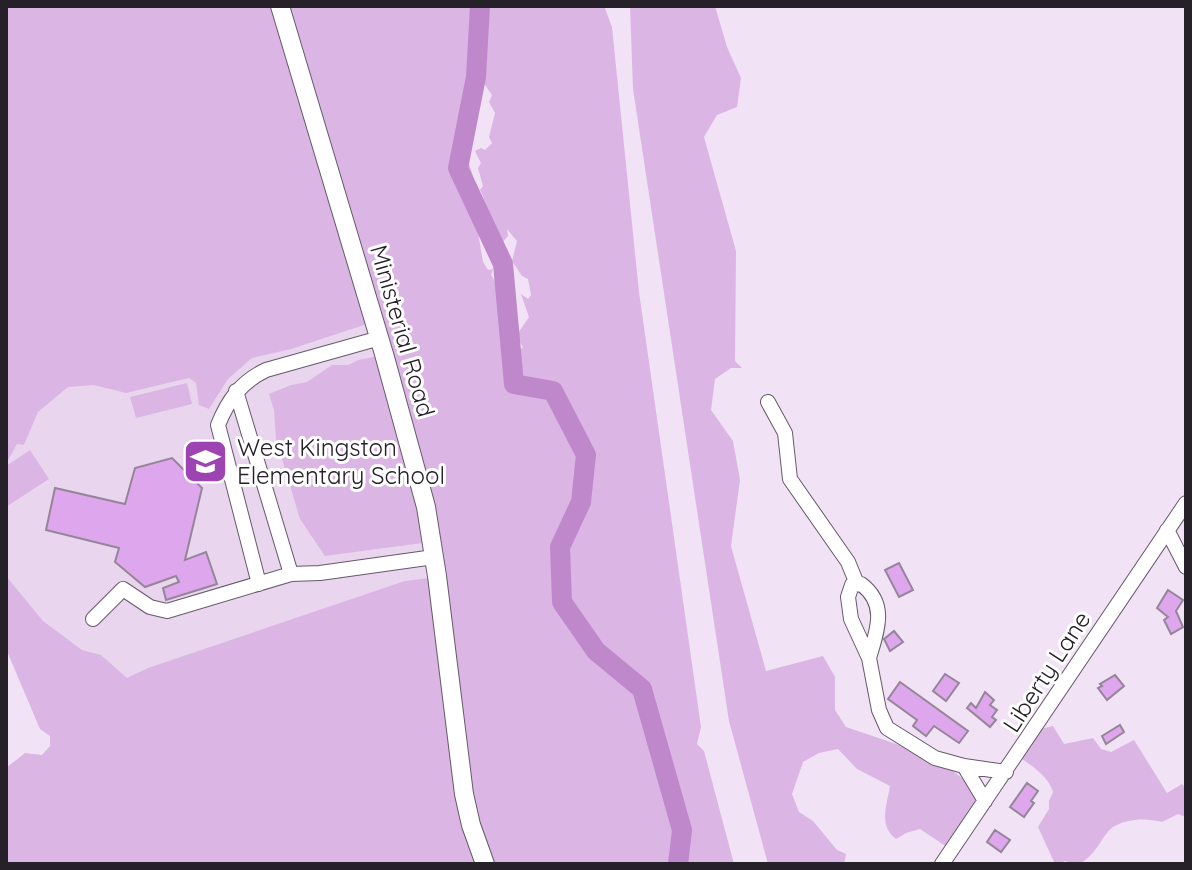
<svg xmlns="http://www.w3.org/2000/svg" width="1192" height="870" viewBox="0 0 1192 870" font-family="Quicksand,sans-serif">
  <rect width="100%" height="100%" fill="#f2e2f6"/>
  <path fill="#ead5ef" d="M357,284l64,235 11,103 -377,104 -49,-105v-216z"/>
  <path fill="#dbb6e4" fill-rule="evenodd" d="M6,6h598l8,21 27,265 62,435 -4,17 7,7 30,113h-728v-96l19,-15 17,2 8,-9v-10l-10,-7 -34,-80v-73l37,45 39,29 19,5 26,23 21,-10 257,-87 32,-4 -7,-35 -105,14 -25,-37 -24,-80 -2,-29 -5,-16 22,-9 16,-3 25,-17h16l10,-5 26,-5 -11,-33 -82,27 -39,9 -24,21 -19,30 -10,-4 -3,-22 -7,-5 -63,15 -32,-8 -26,2 -30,25 -14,33 -7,-1 -11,20zM479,68l6,10 -2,4 9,13 -3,7 6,11 -6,24 3,6 -7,7 -4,-2 -6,3 6,12 -3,5 5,18 -3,4c5,8 7,22 11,33l-2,3 12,18 7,-8 -1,-7 10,12 -5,20 10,15 6,3 3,16 -3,4 -7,-5 8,23 -13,19 7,11 -10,9 2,8 -6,3c-6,-10 -11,-26 -7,-37 -8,-19 3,-35 -11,-55l2,-6 -5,1 -5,-8 -9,-53 -1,-33 -7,-22 5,-26v-55z
    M630,6h85l12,41 14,31 -4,29 -20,8 -13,22 32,114 -1,110 7,7h-11l-16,11 -4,31 22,31 7,39 -9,66 35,125 57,-15 12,21v33l11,17 59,20 21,13 27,11 31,25 -37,51 -27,-18 -14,4 -10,6c-18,-13 -9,-34 -6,-53l-33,-17 -19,-20 -19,4 -16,9 -11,32 7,18 14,9 24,29 9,4 -2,10h-76l-39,-143 -96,-632z
    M187,383l5,21 -56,14 -6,-21z
    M30,450l19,29 -43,28v-41z
    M1053,726l11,18 29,-6 8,11 10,3 23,-12 33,53 15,-9 4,4v29l-8,-3 -16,8c-15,-4 -34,-4 -49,5 -13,10 -14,26 -34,37l-15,-3 -2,3h-7l-17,-37 11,-18v-8l4,-9c-5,-17 -24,-28 -38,-38l17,-23z"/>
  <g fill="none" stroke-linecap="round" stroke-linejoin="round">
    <path stroke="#be88cb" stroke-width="20" d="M480,6l-4,71 -18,91 45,96 11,120 39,7 33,64 -5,47 -21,45 2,55 34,49 46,38 40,141 -4,34"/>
  </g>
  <path fill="#dea6ec" stroke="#948698" stroke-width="2" d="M172,458l30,30 -17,72 21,-8 11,32 -51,16 -3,-12 16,-6 -3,-6 -31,11 -30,-25 4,-14 -73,-18 9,-42 70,16 10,-36z
    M899,563l14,27 -14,7 -14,-27z
    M1168,590l15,10 -7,11 7,16 -12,7 -7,-14 4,-3 -11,-9z
    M894,631l9,11 -13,9 -6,-12z
    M945,674l14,9 -13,18 -13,-10z
    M1115,675l9,11 -17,14 -9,-12 4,-2 -2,-2z
    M900,682l68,49 -9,12 -25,-17 -8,10 -13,-10 4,-6 -29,-21z
    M985,692l9,8 -4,5 7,5 -5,7 4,3 -6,7 -23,-19 4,-5 5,5z
    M1120,725l4,7 -18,12 -4,-8z
    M1027,783l11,8 -7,10 3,2 -10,14 -14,-10z
    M995,830l15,10 -9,12 -14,-10z"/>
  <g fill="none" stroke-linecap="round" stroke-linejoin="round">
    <defs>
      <path id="minor" d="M236,391l55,183
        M768,402l17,31 5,46 58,83 9,22
        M1167,530l19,37
        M259,584l-41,-159c10,-25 23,-43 48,-55l114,-32
        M93,619l30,-30 27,18 17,4 124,-37 29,-1 114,-16
        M869,658c8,-27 19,-54 -8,-74l-9,1 -4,12 3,22 18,39 10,52 8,18 48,30 29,8
        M985,801l-21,-35 42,6
        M942,864l244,-361"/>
      <path id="major" d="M280,6l104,348 42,153 11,69 27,218 7,31 14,39"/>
    </defs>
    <use href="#minor" stroke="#66596a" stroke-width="16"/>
    <use href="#major" stroke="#66596a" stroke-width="20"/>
    <use href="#minor" stroke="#fff" stroke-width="14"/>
    <use href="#major" stroke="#fff" stroke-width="18"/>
  </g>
  <defs>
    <symbol id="school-square" viewBox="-11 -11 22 22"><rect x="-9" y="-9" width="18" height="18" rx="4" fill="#9c45b2" stroke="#fff"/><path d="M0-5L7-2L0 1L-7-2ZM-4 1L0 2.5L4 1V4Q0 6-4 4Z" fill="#fff"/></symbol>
  </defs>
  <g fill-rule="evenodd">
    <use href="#school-square" x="180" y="436" width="51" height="51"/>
  </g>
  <g text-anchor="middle" stroke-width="6" stroke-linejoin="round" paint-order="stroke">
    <g font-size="24" fill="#262028" stroke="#fff">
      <text transform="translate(402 331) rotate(74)" y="8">Ministerial Road</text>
      <text transform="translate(1047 672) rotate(-57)" y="8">Liberty Lane</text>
    </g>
    <g font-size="24" fill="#262028" stroke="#fff" text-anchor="start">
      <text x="237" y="456">West Kingston<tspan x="237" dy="28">Elementary School</tspan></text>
    </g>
  </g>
  <rect width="1192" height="870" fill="none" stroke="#262028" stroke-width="16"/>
</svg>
